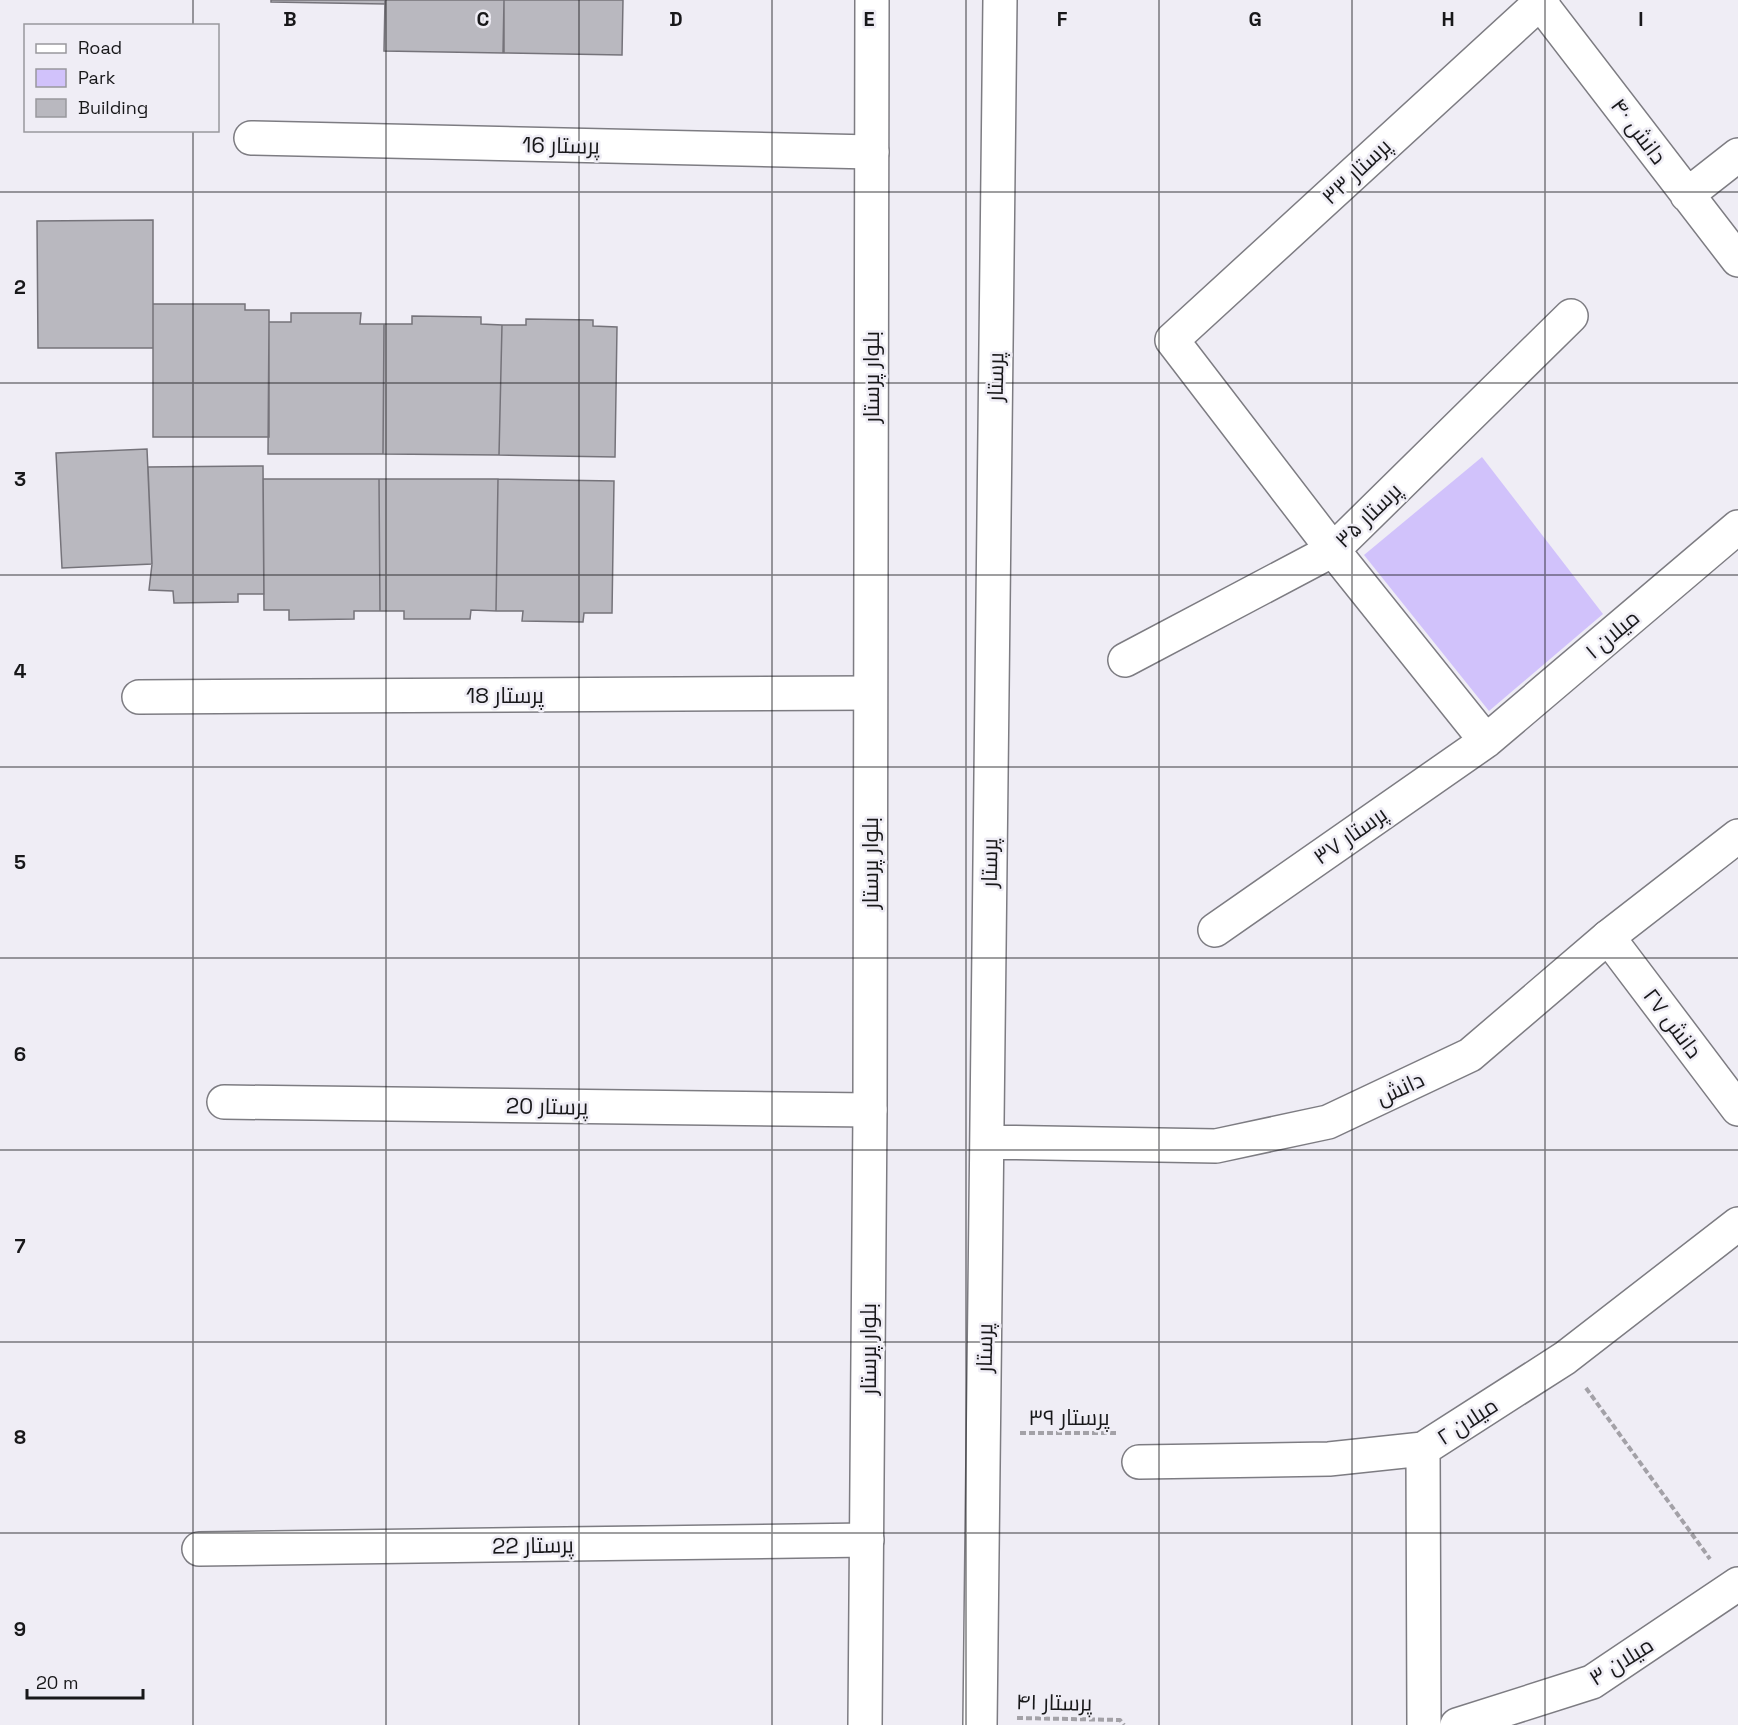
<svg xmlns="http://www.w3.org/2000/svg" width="1738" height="1725" viewBox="0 0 1738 1725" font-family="'Space Grotesk',Cairo,sans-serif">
  <rect width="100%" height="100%" fill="#efedf5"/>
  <path fill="#d1c2fb" d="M1482,457l121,157 -114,97 -125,-156z"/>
  <path fill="#b9b8bf" stroke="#75737a" stroke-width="1.5" d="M271,0h114v4l-114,-2z
    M385,0h119l-1,53 -119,-2z
    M504,0h119l-1,55 -118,-2z
    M153,220v128h-115l-1,-127z
    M153,304h92v6h24v127h-116z
    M291,313h70l-1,11h24l-1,130h-115l1,-132h22z
    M412,316l69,1v7l21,1 -3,130 -116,-1 1,-130h28z
    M526,319l67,1v6l24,1 -2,130 -116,-2 3,-130h24z
    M147,449l5,115 -90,4 -6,-115z
    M263,466l1,128h-26v8l-64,1 -1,-12 -24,-1 3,-26 -4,-97z
    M263,479h116l1,132h-26v8l-65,1v-10h-25z
    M379,479h119l-2,132 -25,-1 -1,9h-66v-8h-24z
    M498,479l116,2 -2,132h-28l-1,9 -61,-1 1,-10h-27z"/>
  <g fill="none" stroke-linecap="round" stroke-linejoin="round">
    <defs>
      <path id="street" d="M1538,0l200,260
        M251,138l621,14
        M1687,195l51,-40
        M1125,660l208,-110 238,-234
        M139,697l731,-4
        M1486,741l-153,-191 -161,-210 371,-340
        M1215,930l271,-189 252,-214
        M1608,937l130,172
        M224,1102l646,8
        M1423,1449l1,276
        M1139,1462l190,-3 94,-10 142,-91 173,-134
        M199,1549l668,-9
        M1457,1725l135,-43 146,-98"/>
      <path id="secondary" d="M987,1142l229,4 112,-24 142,-67 138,-118 130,-101
        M865,1725l5,-615 2,-1110
        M980,1725l20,-1725"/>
    </defs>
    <use href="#street" stroke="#7d7c82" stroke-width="36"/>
    <use href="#secondary" stroke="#7d7c82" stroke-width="36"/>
    <path stroke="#a3a1a7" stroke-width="4" stroke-dasharray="6 3" stroke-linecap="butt" d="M1586,1388l124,171
      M1020,1433h98
      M1017,1718l103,2 4,5"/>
    <use href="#street" stroke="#fff" stroke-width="33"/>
    <use href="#secondary" stroke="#fff" stroke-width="33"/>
  </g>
  <path fill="none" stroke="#18181a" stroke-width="1.5" stroke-opacity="0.55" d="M193,0v26M386,0v1725M579,0v1725M772,0v1725M966,0v1725M1159,0v1725M1352,0v1725M1545,0v1725M193,130v1595M0,192h1738M0,383h1738M0,575h1738M0,767h1738M0,958h1738M0,1150h1738M0,1342h1738M0,1533h1738"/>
  <g text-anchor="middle" stroke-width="5" stroke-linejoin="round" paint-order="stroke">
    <g font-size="22" fill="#18181a" stroke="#efedf5">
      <text transform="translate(1639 131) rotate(53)" y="8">دانش ۴۰</text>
      <text transform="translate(561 145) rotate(1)" y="8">پرستار 16</text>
      <text transform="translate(1356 171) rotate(-43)" y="8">پرستار ۳۳</text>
      <text transform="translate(871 377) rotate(-90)" y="8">بلوار پرستار</text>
      <text transform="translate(995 377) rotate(-89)" y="8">پرستار</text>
      <text transform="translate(1368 515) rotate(-44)" y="8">پرستار ۳۵</text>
      <text transform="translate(1612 634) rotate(-40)" y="8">میلان ۱</text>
      <text x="505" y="703">پرستار 18</text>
      <text transform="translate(1350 835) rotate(-35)" y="8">پرستار ۳۷</text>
      <text transform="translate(870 863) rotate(-90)" y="8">بلوار پرستار</text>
      <text transform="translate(989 863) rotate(-89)" y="8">پرستار</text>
      <text transform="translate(1673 1023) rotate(53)" y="8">دانش ۲۷</text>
      <text transform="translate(1400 1088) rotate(-25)" y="8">دانش</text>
      <text transform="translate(547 1106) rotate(1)" y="8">پرستار 20</text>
      <text transform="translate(984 1348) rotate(-89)" y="8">پرستار</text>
      <text transform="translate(868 1349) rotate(-90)" y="8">بلوار پرستار</text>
      <text x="1069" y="1425">پرستار ۳۹</text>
      <text transform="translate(1467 1421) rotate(-33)" y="8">میلان ۲</text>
      <text transform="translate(533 1545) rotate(-1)" y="8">پرستار 22</text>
      <text transform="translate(1621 1661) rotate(-32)" y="8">میلان ۳</text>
      <text transform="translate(1054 1702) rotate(1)" y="8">پرستار ۴۱</text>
    </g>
  </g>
  <g font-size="20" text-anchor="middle" font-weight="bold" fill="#18181a" stroke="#efedf5" stroke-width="5" stroke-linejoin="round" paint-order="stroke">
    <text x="290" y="26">B</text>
    <text x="483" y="26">C</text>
    <text x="676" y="26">D</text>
    <text x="869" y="26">E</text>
    <text x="1062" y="26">F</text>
    <text x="1255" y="26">G</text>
    <text x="1448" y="26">H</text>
    <text x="1641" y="26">I</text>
    <text x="20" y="294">2</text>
    <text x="20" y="486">3</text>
    <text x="20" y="678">4</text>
    <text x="20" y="869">5</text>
    <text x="20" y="1061">6</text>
    <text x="20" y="1253">7</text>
    <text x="20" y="1444">8</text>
    <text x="20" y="1636">9</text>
  </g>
  <rect x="24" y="24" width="195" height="108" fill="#efedf5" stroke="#99989d" stroke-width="1.5"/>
  <rect x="36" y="44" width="30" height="9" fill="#ffffff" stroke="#99989d" stroke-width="1.5"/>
  <text x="78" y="54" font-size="18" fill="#18181a">Road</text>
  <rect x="36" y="69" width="30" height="18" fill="#d1c2fb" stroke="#99989d" stroke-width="1.5"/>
  <text x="78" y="84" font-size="18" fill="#18181a">Park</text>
  <rect x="36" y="99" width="30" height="18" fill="#b9b8bf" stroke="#99989d" stroke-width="1.5"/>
  <text x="78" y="114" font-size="18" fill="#18181a">Building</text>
  <path d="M27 1689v9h116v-9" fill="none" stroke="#18181a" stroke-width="3"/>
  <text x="36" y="1689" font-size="18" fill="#18181a" stroke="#efedf5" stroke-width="4.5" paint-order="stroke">20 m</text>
</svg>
